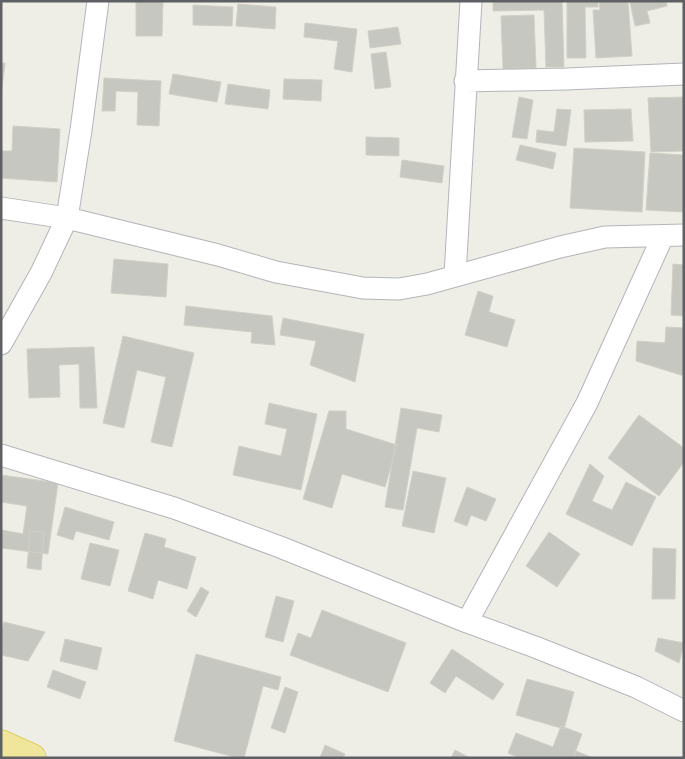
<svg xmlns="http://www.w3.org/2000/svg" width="685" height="759" viewBox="0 0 685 759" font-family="Ubuntu,sans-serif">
  <rect width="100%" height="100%" fill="#eeede6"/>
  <path fill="#c6c7c1" stroke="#d2d0c5" d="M136,1h27l-1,35h-26z
    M493,1h69l2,66h-18l-2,-57 -51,1z
    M567,1h31v6h-13l1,51h-19z
    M599,1h29l4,55 -36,2 -3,-48h7z
    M635,1h31l1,5 -20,5 3,12 -15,3 -5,-24z
    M238,4l38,3 -1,22 -39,-3z
    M193,5l40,2 -1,19 -39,-1z
    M534,15l2,53 -33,1 -2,-53z
    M305,23l52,6 -5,43 -18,-3 4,-28 -34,-4z
    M398,27l3,17 -31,4 -2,-17z
    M386,52l5,35 -16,2 -4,-35z
    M1,63h4l-4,33z
    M173,74l48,8 -4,20 -48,-8z
    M104,78l57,3 -2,45 -22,-1 1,-33 -22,-1 -1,20h-13z
    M284,79l38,1 -1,21 -38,-2z
    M228,84l42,6 -2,19 -43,-5z
    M519,97l14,3 -6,39 -15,-2z
    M684,97v54l-33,1 -3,-54z
    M557,109l14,1 -5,36 -30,-4 1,-12 17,2z
    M631,109l2,32 -48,1 -1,-32z
    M13,126l47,3 -3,53 -56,-4v-27h11z
    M366,137l33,1v18l-33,-1z
    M520,145l36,8 -3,16 -37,-9z
    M574,148l71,4 -3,60 -72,-4z
    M650,153l34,2v57l-38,-2z
    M402,160l42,6 -2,17 -42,-6z
    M114,259l54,5 -2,33 -55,-4z
    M673,264l11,1v51l-13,-1z
    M478,291l15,5 -4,16 26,8 -8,27 -42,-12z
    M186,306l86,10 3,29 -24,-2 1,-11 -68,-7z
    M283,318l81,16 -9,48 -45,-17 6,-24 -36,-6z
    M666,327l18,1v48l-48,-15 1,-20 28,2z
    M123,336l71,17 -22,94 -21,-5 15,-65 -29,-7 -13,58 -21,-5z
    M94,347l3,61h-17l-1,-44 -20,1 1,32 -31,1 -2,-49z
    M269,403l48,11 -16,76 -68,-15 6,-29 42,10 6,-27 -22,-5z
    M401,408l41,7 -3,17 -22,-4 -14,82 -18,-3z
    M329,411h17v18l51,16 -12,42 -43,-13 -10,34 -29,-9z
    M639,415l45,33v14l-25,34 -51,-38z
    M590,464l14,12 -12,25 20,9 14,-28 30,15 -24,49 -66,-32z
    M413,471l33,7 -12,55 -32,-7z
    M1,475l57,8 -10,71 -47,-6 1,-18 21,4 4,-28 -26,-4z
    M467,487l29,12 -10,22 -15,-6 -4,11 -13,-5z
    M65,507l49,15 -5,18 -33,-9 -3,9 -16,-5z
    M30,531l14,1 -3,38 -14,-2z
    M549,532l31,22 -23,33 -31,-21z
    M145,533l21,6 -2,8 32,10 -9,32 -29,-9 -5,19 -25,-8z
    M90,543l29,7 -9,36 -29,-7z
    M653,548l23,1 -1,50h-23z
    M201,587l8,5 -13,25 -9,-6z
    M276,596l18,5 -11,41 -18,-5z
    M322,610l84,33 -18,49 -98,-37 8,-22 13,5z
    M4,622l41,10 -17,29 -27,-6v-23z
    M658,638l26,5 -5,20 -24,-12z
    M65,639l37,9 -5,22 -37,-9z
    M452,649l52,35 -11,16 -37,-24 -11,17 -15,-10z
    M196,654l85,23 -3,13 -15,-4 -19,72h-6l-64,-17z
    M53,670l33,12 -6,17 -33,-12z
    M527,679l47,13 -10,37 -48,-14z
    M285,687l13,5 -13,41 -14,-5z
    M561,726l21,8 -9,24h-54l-11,-5 8,-20 37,14z
    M325,745l20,9 -2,4h-23z
    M455,750l15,8h-19z
    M576,751l17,7h-20z"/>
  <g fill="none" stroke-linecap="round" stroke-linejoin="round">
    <defs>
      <path id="street" d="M465,81l101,-2 118,-5
        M1,208l66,10 151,37 58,17 87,16 36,1 28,-5 133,-37 45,-10 79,-2
        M455,275l16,-274
        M1,344l40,-71 26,-55 14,-88 17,-129
        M1,455l173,53 106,39 187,75 68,25 101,40 48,24
        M467,622l120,-219 76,-167"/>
      <path id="highway" d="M1,744l31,14"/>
    </defs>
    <use href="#street" stroke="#b3b5b9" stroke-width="23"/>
    <use href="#highway" stroke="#d6b61e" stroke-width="29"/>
    <use href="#street" stroke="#fff" stroke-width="21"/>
    <use href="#highway" stroke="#efe69c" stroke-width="28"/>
  </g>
  <rect width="685" height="759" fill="none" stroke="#5e6064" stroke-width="5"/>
</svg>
